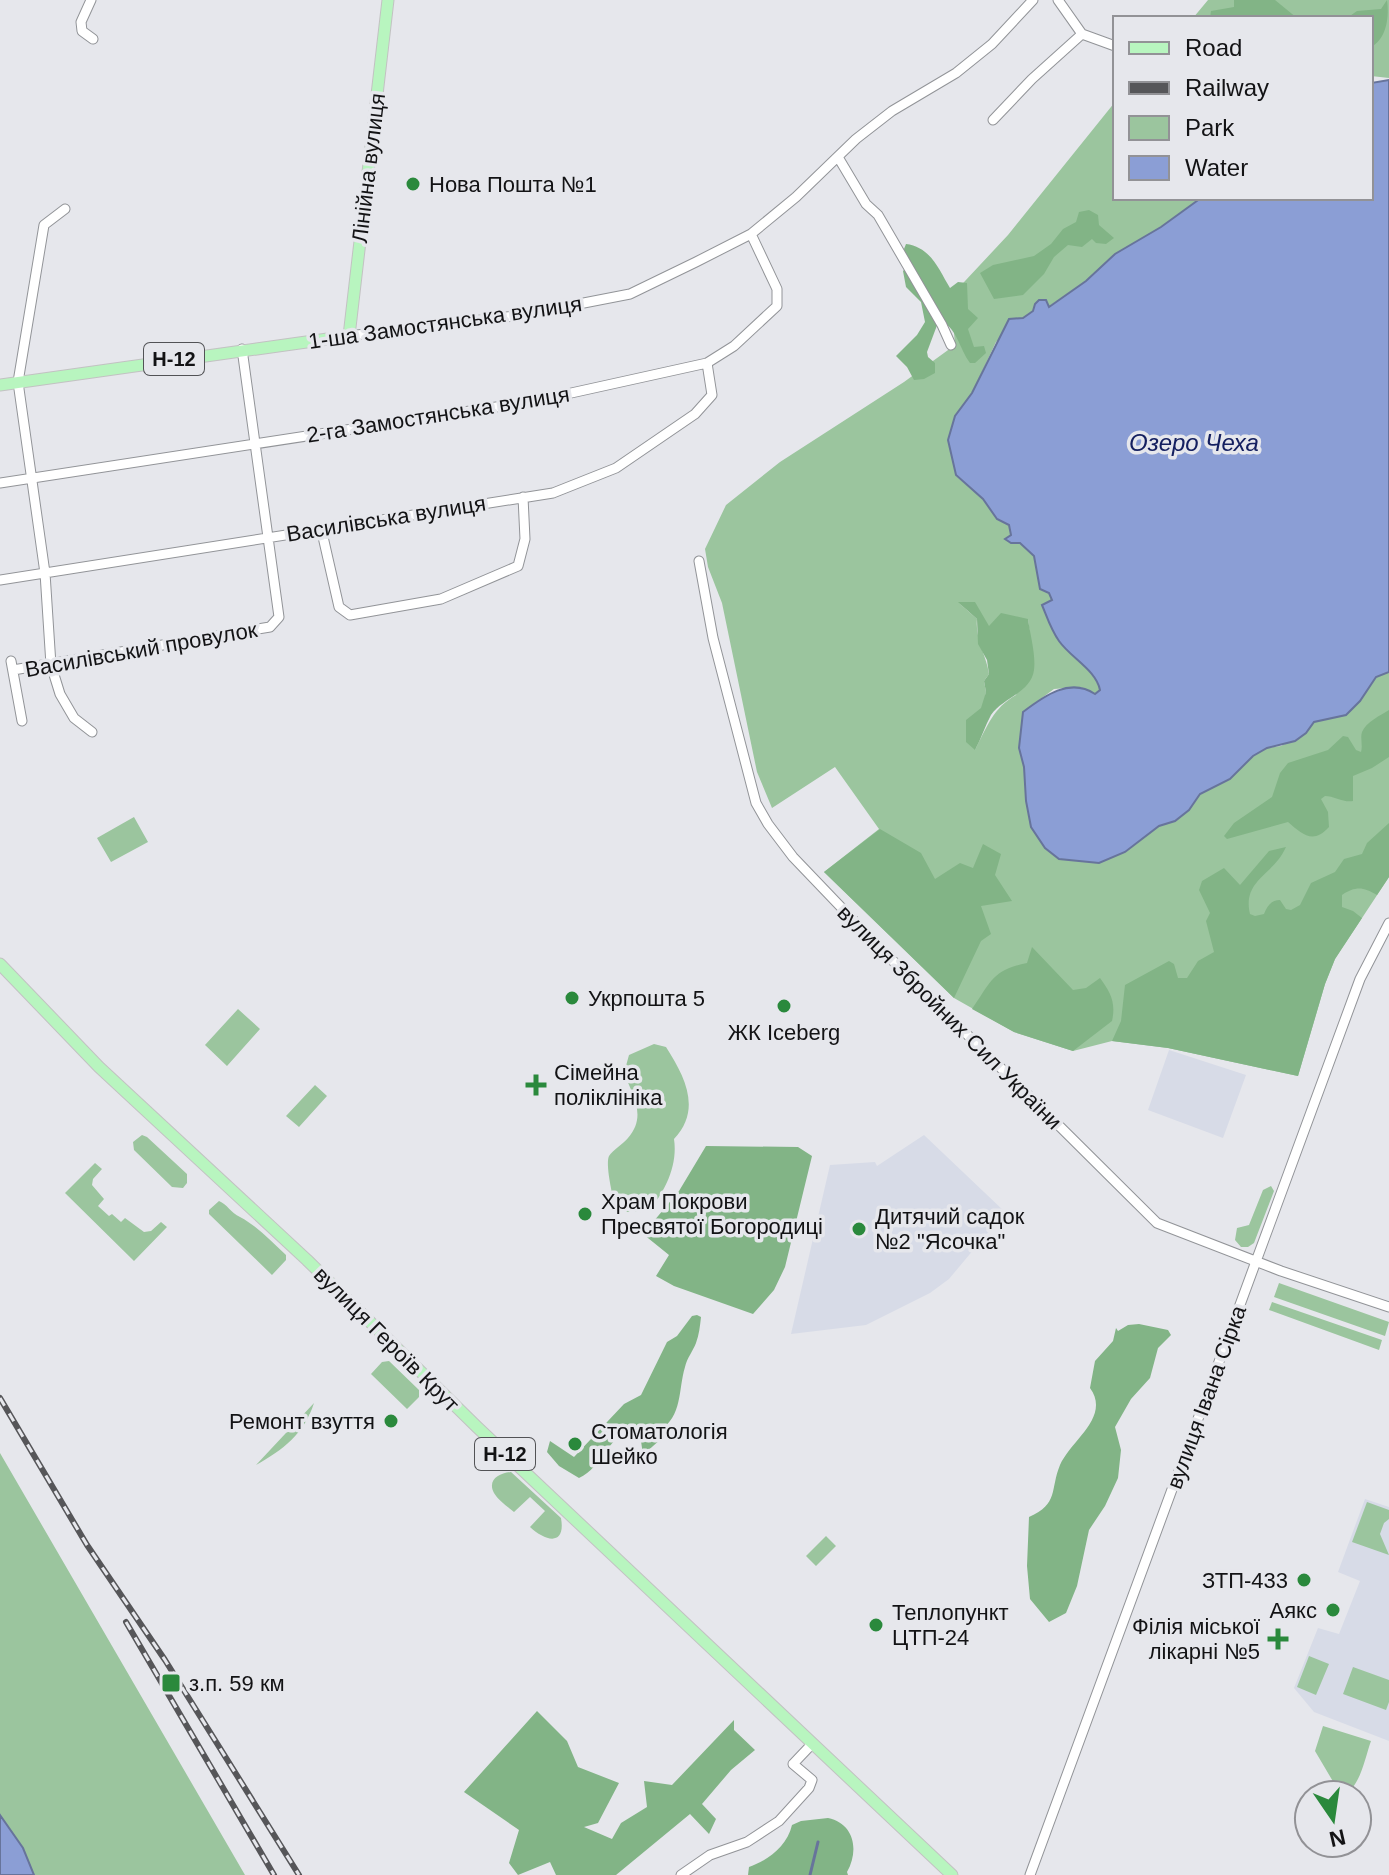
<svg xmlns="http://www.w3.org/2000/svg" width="1389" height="1875" viewBox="0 0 1389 1875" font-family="Helvetica,sans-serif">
  <rect width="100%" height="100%" fill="#e6e7ec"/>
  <path fill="#d7dbe7" d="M1169,1050l77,25 -23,63 -75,-28z
    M924,1135l81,77 -56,67 -19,14 -64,32 -75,9 39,-169 45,-3 2,4z
    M1365,1499l24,8v234l-75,-29 -20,-24 24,-60 21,6 21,-53 -22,-9z"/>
  <path fill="#9bc59e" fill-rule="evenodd" d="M1208,0h181v78l-18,-2v-58h-178z
    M1115,102v96h86l-40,29 -46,27 -29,27 -38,26 -13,-3 -2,7 -37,31 -24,51 -17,23 -7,24 8,36 27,23 14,20 12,6 2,11 -5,2 5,5h9l14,13 6,32 9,5 4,7 -10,4c4,13 8,26 16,37 12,17 37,29 41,50l-5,3 -15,-7 -26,2 -23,17 -12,42 5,19 2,34 54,59 19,3 26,-11 34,-26 16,-5 14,-11 11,-16 30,-15 23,-23 14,-8 14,-2 25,-13 8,-11 32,-7 14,-14 16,-24 13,-5v205l-54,82 -10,25 -27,92 -130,-28 -56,-7 -39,10 -59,-19 -60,-34 -130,-126 55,-43 -44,-62 -63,41 -15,-36 -35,-169 -14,-36 -3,-18 21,-44 54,-43 124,-80 51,-37 -4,-49 57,-61zM959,603l30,24 39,-8 3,25 -15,51c-23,13 -29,32 -41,55l11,-58 -2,-11 5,-7c-3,-20 -14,-34 -12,-55z
    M134,817l14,25 -37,20 -14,-24z
    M238,1009l22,20 -33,37 -22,-21z
    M654,1044l12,3c19,30 36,62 8,92 4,26 -9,54 -27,73h-24l-8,-5c-2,-10 -10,-42 -6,-51 4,-6 14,-12 19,-18 19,-22 5,-42 -4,-65l5,-18z
    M315,1085l12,11 -28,31 -13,-11z
    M142,1135l5,2 40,37v9l-4,5 -11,-1 -38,-37 -1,-8z
    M95,1163l7,6 -9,10 -1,6 12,14 -6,7 11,10 3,-2 9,8 4,-4 19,14 7,-1 10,-9 6,5 -33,34 -69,-68z
    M1271,1186l3,5 -20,52 -6,4h-7l-6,-7 2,-12 12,-3 14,-35z
    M219,1201c8,3 12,12 21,16 17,9 31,24 46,38v5l-14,15 -63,-61v-4z
    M1279,1283l110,39 -4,14 -111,-39z
    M1272,1302l110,38 -3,10 -110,-40z
    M389,1361l30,29v7l-12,12 -36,-35 11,-12z
    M314,1403c-10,31 -31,47 -58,62z
    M0,1453l245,422h-211l-11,-27 -23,-33z
    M511,1472l50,46c5,29 -16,23 -31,9l15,-16 -15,-14 -16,15c-6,-5 -16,-12 -20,-19 -7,-13 5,-20 17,-21z
    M1367,1502l22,8v9l-5,4 -4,11 9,21 -37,-13z
    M826,1536l10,10 -20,20 -10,-10z
    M1309,1656l20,8 -13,31 -19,-8z
    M1353,1667l36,13v22l-3,8 -43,-16z
    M1323,1726l48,15c-6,16 -11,50 -30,54l-26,-44z"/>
  <path fill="#82b486" d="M1234,0h41l22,18h-87l1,-7 23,-4z
    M1387,0c2,14 1,38 -16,47v-29h-24l10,-7 24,-2z
    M1089,210l9,5 1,10 15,13 -8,6 -10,-1 -4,-4 -10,8 -14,-2 -14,12 -10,17 -21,21 -29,4 -14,-26 13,-8 41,-9 17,-12 12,-15 13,-7 3,-10z
    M906,244c25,3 33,26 44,44l8,-6 9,1 1,26 10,9 -10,11 6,18 10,-1 2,7 -11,10h-5c-11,-15 -13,-36 -31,-43l-12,32 1,5 7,6v10l-11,6 -10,1 -7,-13 -11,-11 21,-21 8,-13 -4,-20 -15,-15 -3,-16 4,-4 -3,-18z
    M958,602h17l14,24 12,-13 27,6c2,15 8,36 6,51 -3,23 -32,28 -43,45 -6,11 -10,24 -16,35l-9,-8v-22l15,-12 5,-16 -2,-11 5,-7 -2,-14 -9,-16 -1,-25z
    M1389,710v47l-17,11 -19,8v25c-9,2 -19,-5 -28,-5l-4,3 7,13 1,15c-16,18 -27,7 -41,-5l-61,17 -3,-3 10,-13 38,-26 8,-24 8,-10 40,-13 15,-14 5,1 8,13 5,2c2,-7 -1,-14 1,-20 4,-10 19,-17 27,-22z
    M1389,823v54l-12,18c-14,-8 -21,-9 -35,0v12l11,4 9,7 -27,41 -10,25 -27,92 -130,-28 -56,-7 9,-20 4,-36 44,-24 5,3 4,14h9l11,-17 16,-9 -8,-31 4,-8 -11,-23 3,-9 22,-13 16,17 29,-34 17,-4c-13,29 -44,33 -36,67l5,2 9,-2c3,-8 7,-14 16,-14l6,9 5,1 9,-5 11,-22 24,-11 9,-13 18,-5 5,-11z
    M880,829l41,24 14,26 25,-16 13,5 10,-24 18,10 -6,21 17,26 -31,5 10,28 -10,7 -27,57 -130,-126z
    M1032,947l41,43 13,-2 14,-10c11,15 16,25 12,43l-39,30 -59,-19 -42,-23c19,-27 20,-39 55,-46z
    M706,1146l92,1 14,9 -27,111 -11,23 -21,24 -79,-28 -18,-10 13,-21 -26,-21 36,-43z
    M697,1315l4,2c-1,9 -2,18 -5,26 -3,8 -9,15 -11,24 -7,23 -2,49 -26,64l3,7 -19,17 -2,-14 -6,-14c-27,8 -32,40 -56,51l-20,-12 -12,-14 3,-11 24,16 50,-53 17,-9 26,-53 10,-6 15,-20z
    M1139,1324l29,6 3,5 -13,13 -8,30 -19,21 -16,28 6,23 -3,28 -13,28 -16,24 -12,56 -11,27 -17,9 -19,-23 -3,-33 2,-49c30,-13 21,-28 31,-52 11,-25 51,-48 30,-77l5,-27 18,-20 3,-13 2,3 10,-6z
    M537,1711l30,30 11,26 41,16 -21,40 -14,4 28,12 9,-16 26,-16 -3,-26 28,4 62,-65v10l21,20 -24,20 -29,34 14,15 -7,15 -19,-20 -74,61h-60l-6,-13 -32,13 -9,-12 10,-33 -55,-38z
    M828,1818c27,6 31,33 19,54l1,3h-100l1,-8c20,-7 38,-21 43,-42l9,-4z"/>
  <path fill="#8b9ed5" stroke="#67749b" stroke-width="2" d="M1389,80v592l-13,5 -16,24 -14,14 -32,7 -8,11 -11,8 -28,7 -14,8 -23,23 -30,15 -11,16 -14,11 -16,5 -34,26 -26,11 -40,-4 -14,-11 -14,-21 -5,-26 -2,-34 -5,-19 4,-36c21,-16 47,-35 72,-18l5,-4c-4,-20 -29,-32 -41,-49 -8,-11 -12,-24 -17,-36l10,-5 -3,-7 -9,-4 -6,-33 -14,-13h-9l-6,-4 6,-4 -2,-10 -12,-6 -14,-20 -27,-24 -8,-35 7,-24 17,-23 37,-74 14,-1 10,-7 2,-7 4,-4h7l3,7 37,-26 29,-27 46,-27 40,-29h170v-115z
    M0,1815l23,33 11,27h-34z"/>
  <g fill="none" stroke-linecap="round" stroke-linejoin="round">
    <path stroke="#67749b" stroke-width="3" d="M810,1875l8,-33"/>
    <defs>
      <path id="minor" d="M91,0l-10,22 1,9 11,8
        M1058,0l24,34 33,12
        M993,120l39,-41 50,-45
        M838,157l28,47 12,11 64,110 9,20
        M65,209l-21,16 -26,157 27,191 6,92 9,29 14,24 18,14
        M349,336l173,-21 108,-21 66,-32 55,-28 45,-37 60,-58 36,-28 64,-38 36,-29 41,-44
        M0,483l535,-82 172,-38 27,-17 43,-40v-17l-26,-55
        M321,528l18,79 11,8 91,-16 77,-33 7,-27 -2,-42
        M699,561l14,77 43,165 12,21 25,33 89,93 275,273 124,48 108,36
        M0,580l553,-87 63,-25 79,-54 17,-19 -5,-32
        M11,661l11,60
        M13,670l257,-43 9,-10 -37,-268
        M681,1875l29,-20 37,-13 32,-21 30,-33 3,-8 -19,-16 19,-20
        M1030,1875l330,-896 29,-56"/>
      <path id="major" d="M0,385l349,-49 39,-336
        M0,964l99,103 208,193 170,167 475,448"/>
    </defs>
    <use href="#minor" stroke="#929498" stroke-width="11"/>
    <use href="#major" stroke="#c2c2c2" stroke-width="13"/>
    <use href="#minor" stroke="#fff" stroke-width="9"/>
    <use href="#major" stroke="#b8f5bf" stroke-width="11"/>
    <defs>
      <path id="rail" d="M0,1398l87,147 78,115 134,215
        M126,1622l148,253"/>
    </defs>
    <use href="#rail" stroke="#565659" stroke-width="6"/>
    <use href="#rail" stroke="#e6e7ec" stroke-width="3" stroke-dasharray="9" stroke-linecap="butt"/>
  </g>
  <g fill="#2a893c" stroke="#e6e7ec" stroke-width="3">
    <circle cx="413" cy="184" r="8"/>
    <circle cx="572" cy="998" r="8"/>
    <circle cx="784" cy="1006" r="8"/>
    <path d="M532 1073h8v8h8v8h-8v8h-8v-8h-8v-8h8z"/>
    <circle cx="585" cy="1214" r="8"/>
    <circle cx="859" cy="1229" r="8"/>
    <circle cx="391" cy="1421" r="8"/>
    <circle cx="575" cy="1444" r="8"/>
    <circle cx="1304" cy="1580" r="8"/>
    <circle cx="1333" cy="1610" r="8"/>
    <circle cx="876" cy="1625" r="8"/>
    <path d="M1274 1627h8v8h8v8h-8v8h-8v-8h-8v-8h8z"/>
    <rect x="161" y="1673" width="20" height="20" rx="4"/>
  </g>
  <g text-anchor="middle" stroke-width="7" stroke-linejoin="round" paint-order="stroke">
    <g fill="#e6e7ec" stroke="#525356" stroke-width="2">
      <rect x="144" y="343" width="60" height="32" rx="6"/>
      <rect x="475" y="1438" width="60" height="32" rx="6"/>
    </g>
    <g font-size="20" font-weight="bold" fill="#131315">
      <text x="174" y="366">Н-12</text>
      <text x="505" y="1461">Н-12</text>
    </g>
    <g font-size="22" fill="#131315" stroke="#e6e7ec">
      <text transform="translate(368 168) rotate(-83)" y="8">Лінійна вулиця</text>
      <text transform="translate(445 322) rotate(-8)" y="8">1-ша Замостянська вулиця</text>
      <text transform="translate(438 414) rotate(-9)" y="8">2-га Замостянська вулиця</text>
      <text transform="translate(386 518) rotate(-9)" y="8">Василівська вулиця</text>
      <text transform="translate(141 649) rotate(-10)" y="8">Василівський провулок</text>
      <text transform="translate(950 1017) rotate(45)" y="8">вулиця Збройних Сил України</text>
      <text transform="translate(387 1339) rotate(45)" y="8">вулиця Героїв Крут</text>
      <text transform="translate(1206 1397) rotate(-70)" y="8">вулиця Івана Сірка</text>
    </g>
    <g font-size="22" fill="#131315" stroke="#e6e7ec" text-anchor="start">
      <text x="429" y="192">Нова Пошта №1</text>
      <text x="588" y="1006">Укрпошта 5</text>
      <text x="784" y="1040" text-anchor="middle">ЖК Iceberg</text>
      <text x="554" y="1080">Сімейна<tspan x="554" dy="25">поліклініка</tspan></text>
      <text x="601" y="1209">Храм Покрови<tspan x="601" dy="25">Пресвятої Богородиці</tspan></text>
      <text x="875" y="1224">Дитячий садок<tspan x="875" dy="25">№2 "Ясочка"</tspan></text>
      <text x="375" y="1429" text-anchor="end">Ремонт взуття</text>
      <text x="591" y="1439">Стоматологія<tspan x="591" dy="25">Шейко</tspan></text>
      <text x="1288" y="1588" text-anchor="end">ЗТП-433</text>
      <text x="1317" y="1618" text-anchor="end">Аякс</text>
      <text x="892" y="1620">Теплопункт<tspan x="892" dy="25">ЦТП-24</tspan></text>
      <text x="1260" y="1634" text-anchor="end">Філія міської<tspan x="1260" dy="25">лікарні №5</tspan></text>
      <text x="189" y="1691">з.п. 59 км</text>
    </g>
    <g font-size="24" font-style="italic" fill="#152060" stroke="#e6e7ec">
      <text x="1194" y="451">Озеро Чеха</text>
    </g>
  </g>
  <rect x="1113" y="16" width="260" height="184" fill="#e6e7ec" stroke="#929296" stroke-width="2"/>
  <rect x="1129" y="42" width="40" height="12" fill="#b8f5bf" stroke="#929296" stroke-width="2"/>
  <text x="1185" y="56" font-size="24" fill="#131315">Road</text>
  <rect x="1129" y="82" width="40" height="12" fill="#565659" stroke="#929296" stroke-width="2"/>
  <text x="1185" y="96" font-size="24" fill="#131315">Railway</text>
  <rect x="1129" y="116" width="40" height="24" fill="#9bc59e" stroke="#929296" stroke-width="2"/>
  <text x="1185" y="136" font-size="24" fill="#131315">Park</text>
  <rect x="1129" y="156" width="40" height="24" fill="#8b9ed5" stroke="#929296" stroke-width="2"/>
  <text x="1185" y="176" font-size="24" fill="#131315">Water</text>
  <g transform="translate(1333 1819) rotate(167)"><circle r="38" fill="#e6e7ec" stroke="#929296" stroke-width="2"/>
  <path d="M0-6L14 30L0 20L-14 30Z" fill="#2a893c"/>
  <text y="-12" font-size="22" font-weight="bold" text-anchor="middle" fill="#131315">N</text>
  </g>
</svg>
